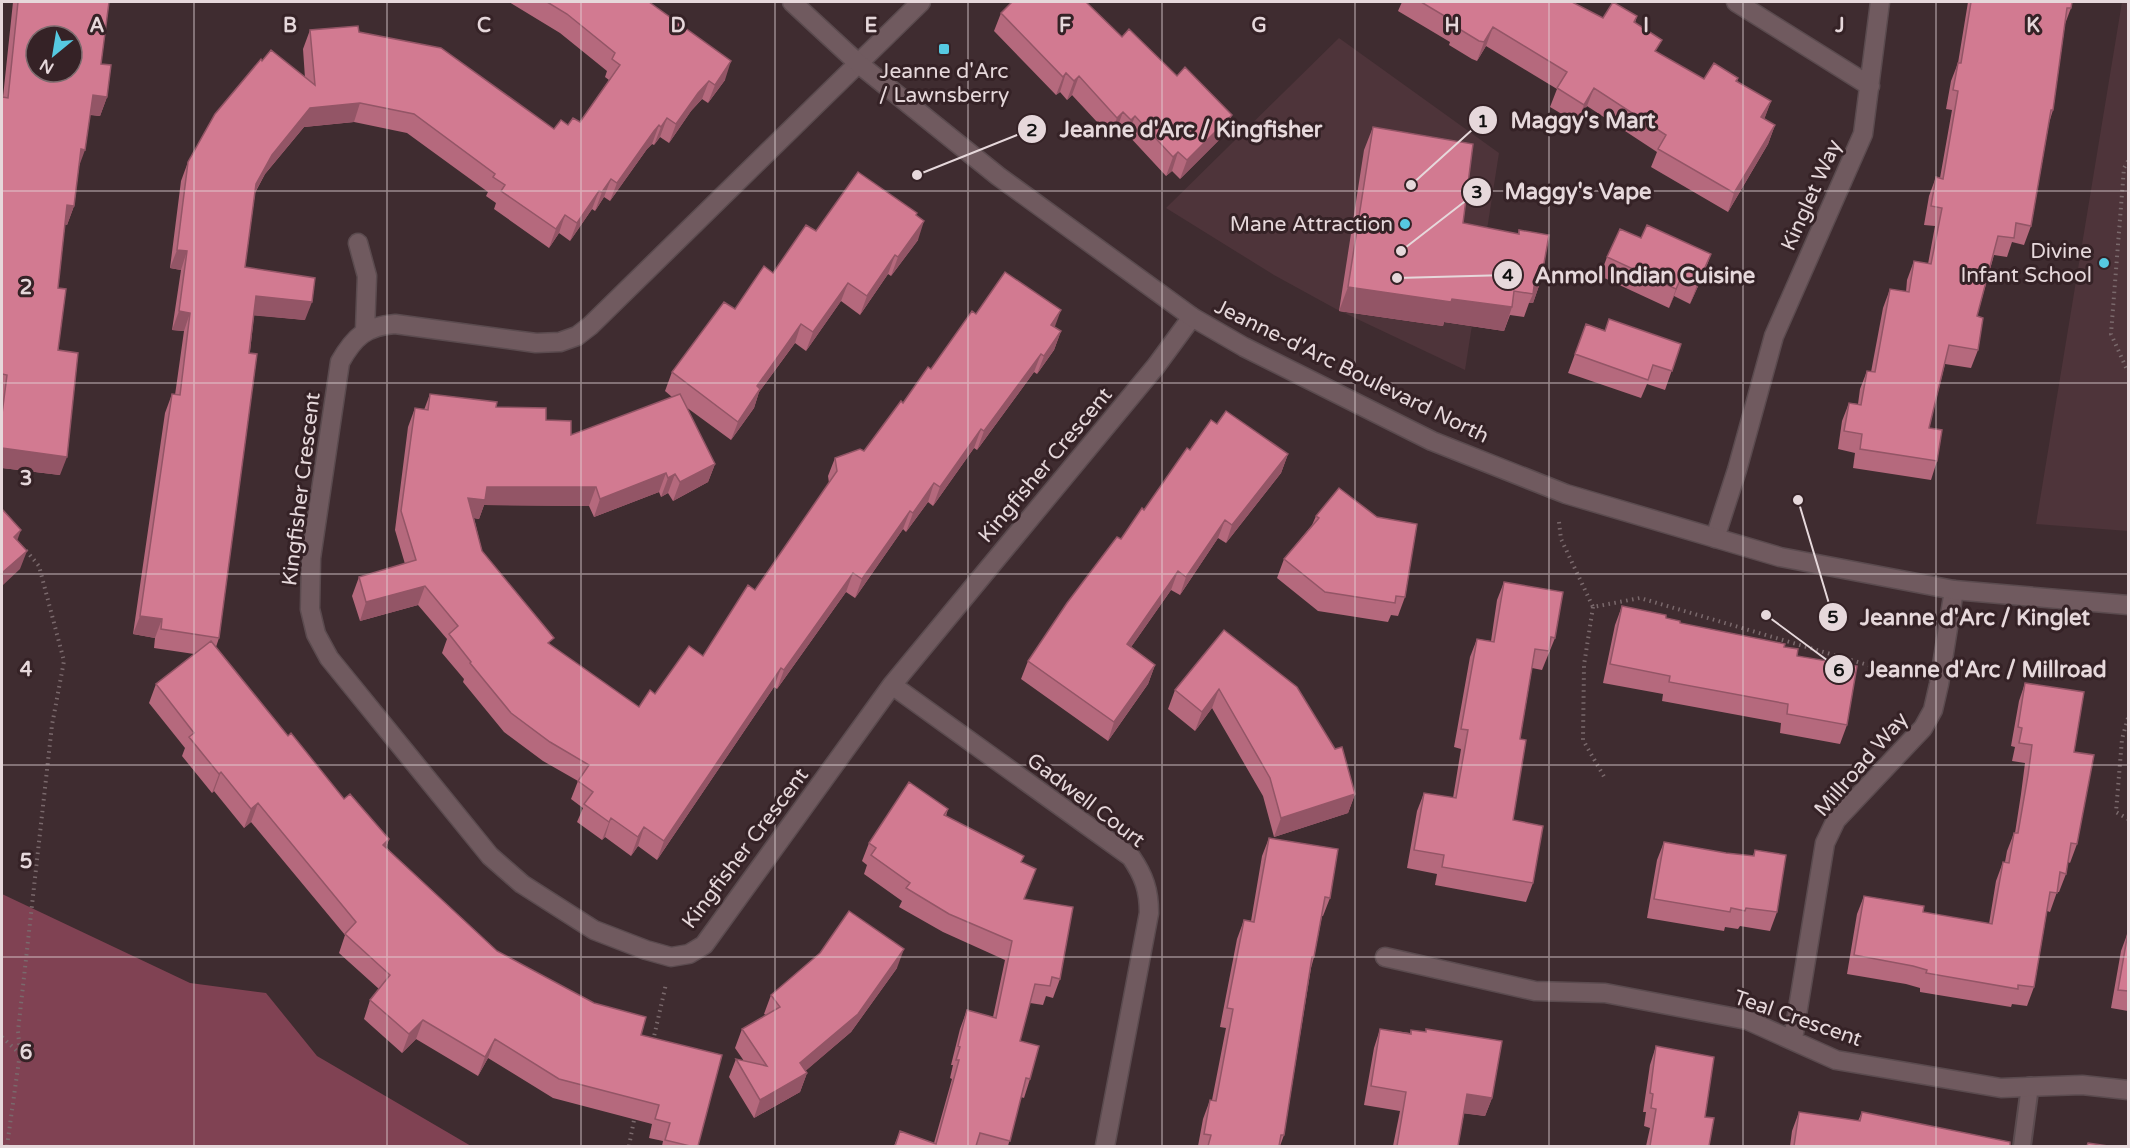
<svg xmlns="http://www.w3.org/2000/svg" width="2130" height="1148" viewBox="0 0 2130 1148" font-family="'Varela Round',sans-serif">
  <rect width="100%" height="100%" fill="#3f2c30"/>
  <path fill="#4e343a" d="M2122,2h6v529l-92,-7z
    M1339,38l160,115 -34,217 -129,-61 -62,-34 -108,-67z"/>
  <path fill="#804253" d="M2,894l188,89 76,10 51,63 154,90h-469z"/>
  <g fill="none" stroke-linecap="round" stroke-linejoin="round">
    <defs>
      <path id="service" d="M2022,1146l8,-60"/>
      <path id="minor" d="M921,2l-331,324 -13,10 -17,6 -24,1 -141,-19c-29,2 -41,13 -55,38l-29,196 -1,51 6,25 13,24 161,198 32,28 72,46 52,20 25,7 18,-3 15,-9 188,-260 264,-319 36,-49
        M1736,2l134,84
        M358,243l9,33 -2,54
        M1715,538l22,-68 37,-134 89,-202 17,-132
        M892,685l239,172c13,19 18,33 18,56l-44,233
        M1385,957l150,34 70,2 142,27 89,40 165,28 81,-3 46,5
        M1793,1039l32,-196 11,-23 87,-92 10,-18 6,-26 15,-94"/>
      <path id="secondary" d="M792,2l67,62 139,112 194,141 52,30 188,94 134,53 214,63 174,33 174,15"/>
    </defs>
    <use href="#service" stroke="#5b4b4f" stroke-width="20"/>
    <use href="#minor" stroke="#5b4b4f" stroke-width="21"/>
    <use href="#secondary" stroke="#5b4b4f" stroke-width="21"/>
    <path stroke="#7a696c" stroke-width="4" stroke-dasharray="1.5 4.5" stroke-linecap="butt" d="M2128,161l-4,7 -13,166 17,38
      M1559,522l2,17 32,68 47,-9 272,80
      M1593,607l-9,58 -1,75 23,40
      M2128,718l-6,21 -6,73 12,7
      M2,1037l17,16
      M653,1041l13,-57
      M7,1146l13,-93 -2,-22 34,-306 12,-64 -25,-95 -15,-18
      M629,1146l6,-31"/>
    <use href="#service" stroke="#705a5f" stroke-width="16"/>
    <use href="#minor" stroke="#705a5f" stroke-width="18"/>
    <use href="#secondary" stroke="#705a5f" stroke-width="18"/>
  </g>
  <path fill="#b5697d" d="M13,2h96l-8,62 6,33 -7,19 -10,-1 -11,51 -5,40 -7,19 -2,-1 -7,64 2,187 -58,-7v-371h1z
    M509,2h140l76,78 -17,23 -6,-4 -11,12 -22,32 -9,-6 -6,8 -2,-1 -5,5 -37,52 -6,-4 -9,14 -3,-2 -22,32 -11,-8 -10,15 -55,-39 2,-6 -10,-7 2,-4 -81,-59 -53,-11 -50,5 -39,47 -10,19 -10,74 60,53 -51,-5 -35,323 -3,9 72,89 56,63 45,40 -3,9 111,103 144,84 57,111h-36l1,-5 -14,-3 3,-14 -99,-26 -65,-40 -10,18 -62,-37 -14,14 -38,-34 6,-19 9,-11 -40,-36 6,-18 -94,-113 -7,6 -30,-37 -2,2 -30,-37 3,-8 -36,-45 7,-19 38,-30 -40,-6 1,-10 -22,-4 32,-221 7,-19 3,1 9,-64 -12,-1 9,-60 -11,-2 11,-87 7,-19 74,-101 43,17 -2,-29 7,-19 49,2 195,97 26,-7 29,-42 -4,-3 2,-6 -47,-38z
    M1402,2h170l31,16 34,-2 -2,7 22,29 47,27 34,-1 -1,4 34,19 -7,18 11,6 -7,19 -40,68 -77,-45 6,-15 -70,-46 -10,17 -27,-16 7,-18 -71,-43 -9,15 -5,-2 -23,-14 1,-3 -52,-31z
    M1968,2h104l-1,6 -6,16 -12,86 -4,13 -18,103 -7,19 -12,-3 -5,15 -13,-2 -17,61 1,34 -7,18 -26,-4 -16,64 8,33 -6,19 -78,-12 2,-15 -17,-4 4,-28 7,-18 9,1 2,-15 7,-18 4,1 12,-64 7,-19 16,3 1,-12 7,-19 14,3 7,-38 -11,-1 5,-29 7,-19 4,1 12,-68 -6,-1 5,-28 7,-18z
    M1001,13l121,24 103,97 -45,45 -8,-8 -6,5 -38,-41 -4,4 -8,-8 -6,5 -38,-41 -5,5 -7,-8 -4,3 -62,-64z
    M1373,127l90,96 55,11 1,-4 22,50 -8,23h-4l-5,14 -14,-2 -6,16 -60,-9 -1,4 -104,-15 25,-161z
    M916,215l2,25 -27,36 -3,-2 -28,41 -19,-14 -35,50 -11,-8 -36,49 -5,16 -23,32 -45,-33 29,57 -7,18 -35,19 -5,-8 -7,4 -2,-5 -65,25 -5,-11 -105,-1 -5,14 -5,-1 8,33 69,95 88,61 64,-51 52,-66 74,-107 -1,-7 7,-18 29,-7 112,-137 79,13 6,4 -7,19 -17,24 -3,-2 -57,78 -3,-2 -41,58 -5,-4 -22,30 -3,-3 -48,69 -9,-6 -69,97 -3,-2 -117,173 -19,-14 -7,10 -26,-19 -3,3 -25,-18 6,-14 -12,-9 7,-18 -35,-20 -39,-29 -41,-50 1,-3 -22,-26 5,-14 -29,-34 -58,16 -8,-25 7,-19 46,-13 -10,-34 13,-103 7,-19 9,2 6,-16 66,13 50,13 25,15 101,-38 -7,-6 7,-19 63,-63 81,-78z
    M1641,238l70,16 -7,19 -14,31 -16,-8 -5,12 -69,-32 7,-19z
    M1586,324l18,6 77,14 -16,46 -18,-6 -6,14 -73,-25z
    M1217,424l71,30 -7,19 -55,70 -8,-5 -38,57 -9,-5 -40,57 24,18 -7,19 -40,57 -87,-62 7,-18 93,-122 69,-89z
    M1316,516l61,1 28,80 -7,19 -7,-1 -3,7 -70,-11 -41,-33 7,-19 28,-34z
    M1504,582l51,56 -13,32 -10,-2 -12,71 -7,81 20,63 -7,19 -91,-17 2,-11 -30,-6 10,-57 7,-18 29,5 8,-49 -7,-2 16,-90 7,-18 14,2 6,-41z
    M1622,606l44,12 14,5 104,24 13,9 50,69 -7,19 -60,-11 1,-10 -119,-22 1,-7 -60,-11 12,-58z
    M1224,630l111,119 20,45 -7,19 -74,24 -11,-41 -51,-88 -17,23 -27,-22 7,-19z
    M2025,683l49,69 3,92 -7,19 -2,-1 -2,12 -7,18h-2l-7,20 -3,-1 -13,76 -7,19 -15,-2 -1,3 -91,-15v-4l-14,-4 -59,-10 10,-60 7,-18 59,16 66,12 7,-43 7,-19h2l2,-11 7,-18h1l6,-39 4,-31 -13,-2 3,-14 -4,-1 8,-45z
    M948,809l-2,7 75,47 4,36 35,80 -7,19 -7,-2 -3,9 -13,-2 -10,38 10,38 -6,19 -3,-1 -13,49h-114l6,-15 34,12 18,-64 -2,-1 3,-13h-2l9,-36 7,-19 26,7 12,-57 -62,-28 -44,-25 3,-6 -38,-27 3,-9 -5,-4 7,-18z
    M1269,838l61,60 -7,18h-1l-8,41 -3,11 -27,167 -4,11h-82l5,-27 7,-19h2l14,-72 -6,-1 17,-88 7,-19 7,1 11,-65z
    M1664,842l62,11 27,3 2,-6 22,62 -7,19 -30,-5 -2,3 -13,-2 -1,4 -77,-13 10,-58z
    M2128,932v79l-17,-3 10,-57z
    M897,968l-46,64 -46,39 2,2 -7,19 -46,26 -25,-41 7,-18 8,2 -9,-13 7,-19 24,-14 -2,-1 7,-19z
    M1380,1029l30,4 1,-3 81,68 -7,18 -21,-3 -6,33h-65l7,-35 -36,-6 10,-57z
    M1656,1046l49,71 4,29h-63l4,-18 -6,-2 2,-14h-3l7,-47z
    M1799,1112l59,9 4,-9 148,34h-220l2,-15z"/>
  <path fill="#935566" d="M1493,27l-7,19 -9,15 7,-19z
    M731,61l-6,19 -17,23 7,-18z
    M1066,73l-6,19 -4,3 7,-18z
    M1079,76l-7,19 -5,5 7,-19z
    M709,81l-7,18 -11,12 -22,32 7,-19 22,-31z
    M1594,88l-7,18 -10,17 7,-18z
    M93,95l14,2 -7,19 -14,-2z
    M1771,101l-7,19 -3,-3z
    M360,103l-6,19 -50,5 -39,47 -16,29 7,-19 16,-29 38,-47z
    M1123,112l-7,19 -6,5 7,-18z
    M1232,115l-7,19 -45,45 7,-19z
    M1135,116l-7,19 -4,4 7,-19z
    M667,118l-7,19 -6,8 7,-18z
    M659,125l-7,19 -5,5 -37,52 7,-18 37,-52z
    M1775,125l-7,19 -40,68 6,-19z
    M81,149l4,1 -7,19z
    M1178,152l-6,19 -6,5 7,-19z
    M611,179l-7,18 -9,14 7,-19z
    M599,191l-7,18 -22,32 7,-18z
    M67,205l7,1 -7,19 -6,-1z
    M565,215l-6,18 -10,15 7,-19z
    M924,221l-6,19 -27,36 7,-19z
    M177,250l10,1 -6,19 -11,-2z
    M1711,254l-7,19 -14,31 7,-19z
    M895,255l-7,19 -28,41 7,-19z
    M1681,278l-7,18 -5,12 7,-19z
    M1535,279l6,1 -8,23h-4l4,-9z
    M848,283l-7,18 -35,50 7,-19z
    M1348,287l104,12 60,8 -8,24 -60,-9 -1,4 -104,-15z
    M256,296l56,6 -7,18 -56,-5z
    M1061,310l-7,19 -3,-4z
    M179,311l11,2 -6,18 -12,-1z
    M801,324l-6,19 -36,49 -5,16 -23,32 7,-18 19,-36z
    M1061,331l-7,19 -17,24 7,-18z
    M1041,354l-7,18 -57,78 7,-19z
    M981,429l-7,19 -41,58 7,-19z
    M2,448l65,9 -7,18 -58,-7z
    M1288,454l-7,19 -55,70 6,-18z
    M715,464l-7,18 -35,19 7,-19z
    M666,473l-7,19 -65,25 6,-18z
    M675,474l-7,19 -7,4 7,-19z
    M934,483l-6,19 -22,30 7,-19z
    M487,487h109l-7,19 -105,-1 -5,14 -17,-3 6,-18z
    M910,511l-7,18 -48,69 7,-19z
    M1225,520l-7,18 -38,57 6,-18z
    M21,530l-7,19v-12z
    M27,551l-7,18 -18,17v-11l1,-3z
    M1178,571l-7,19 -51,73 7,-19z
    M853,573l-7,19 -69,97 7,-19z
    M425,586l-7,19 -58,16 6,-19z
    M140,616l22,3 -7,19 -22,-4z
    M1155,665l-7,19 -40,57 6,-19z
    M781,668l-7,19 -117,173 7,-19z
    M1219,689l-7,19 -17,23 7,-19z
    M221,772l-7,19 -2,2 7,-19z
    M1355,794l-7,19 -74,24 7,-19z
    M258,803l-7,19 -7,6 7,-19z
    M611,818l-6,19 -3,3 7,-18z
    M644,827l-6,19 -7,10 7,-19z
    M389,839l-7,19 1,-13z
    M904,949l-7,19 -46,64 -56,48 12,-7 -7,19 -46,26 6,-18 40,-37z
    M423,1020l-7,19 -14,14 7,-19z
    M495,1039l-7,19 -10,18 7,-19z
    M1467,1094l25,4 -7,18 -25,-3z"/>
  <path fill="#d27a91" stroke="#935566" stroke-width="1.5" fill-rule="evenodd" d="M18,2h91l-8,62 10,1 -4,32 -14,-2 -8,55 -4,-1 -7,57 -7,-1 -9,83 8,1 -8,61 20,3 -11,104 -65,-9v-34l5,-39 -5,-1v-277l6,1zM36,36h36v36h-36z
    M547,2h102l82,59 -16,24 -6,-4 -11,12 -22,31 -9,-6 -6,9 -2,-2 -5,6 -37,52 -6,-4 -9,13 -3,-1 -22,32 -12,-8 -9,14 -55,-38 4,-6 -12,-8 2,-3 -81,-60 -54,-11 -50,5 -38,47 -16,29 -11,83 70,11 -3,24 -56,-6 -7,57 8,1 -38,284 -58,-9 1,-10 -22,-3 32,-222 8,1 10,-82 -11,-2 8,-60 -10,-1 11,-88 27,-48 46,-55 1,2 9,-11 44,35 -5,-55 48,-4 1,6 82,16 113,81 7,-9 7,5 5,-7 7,4 40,-57 -8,-6 3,-6 -48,-39z
    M1012,2h74l36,35 7,-8 48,47 8,-9 47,48 -45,45 -9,-8 -5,5 -38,-41 -4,4 -8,-8 -6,6 -38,-42 -5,5 -8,-8 -3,4 -62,-64z
    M1421,2h151l31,16 10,-16 24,14 -3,6 28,18 -7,11 49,28 10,-16 24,15 -2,3 35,20 -10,16 14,8 -41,68 -76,-44 8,-14 -72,-47 -10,17 -27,-17 10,-16 -74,-45 -9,15 -5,-1 -23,-14 2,-3z
    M1971,2h101l-1,6h-4l-14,102h-2l-20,116 -15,-3 -2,15 -16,-2 -21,80 6,2 -5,32 -29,-5 -20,83 13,2 -5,31 -77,-12 2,-15 -18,-3 5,-28 12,2 6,-34 8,1 15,-83 19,3 5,-31 17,3 11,-56 -11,-2 5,-29 7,2 15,-88 -5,-1 5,-27h3z
    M1373,127l100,17 -10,79 56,11v-4l30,5 -8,45 -6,-1 -2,15 -19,-3 -2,16 -60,-8 -1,3 -103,-15z
    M858,172l59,41 -1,2 8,6 -26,36 -3,-2 -28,41 -19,-13 -35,49 -12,-8 -44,62 3,3 -22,33 -66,-50 52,-70 11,7 29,-43 9,7 33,-48 10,6z
    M1647,225l64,29 -14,31 -16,-7 -5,11 -69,-32 13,-28 21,9z
    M1005,272l56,38 -10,15 10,6 -17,25 -3,-2 -57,77 -3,-2 -41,58 -6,-4 -21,30 -3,-2 -48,68 -9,-6 -69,97 -3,-2 -117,173 -20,-14 -6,10 -27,-19 -2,4 -25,-18 9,-12 -15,-11 11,-16 -39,-23 -39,-29 -41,-50 1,-1 -22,-28 9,-8 -33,-40 -59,16 -7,-25 57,-17 -15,-49 14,-103 13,2 2,-16 67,8 -1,5 50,1v12l25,1v14l109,-41 35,70 -35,18 -5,-8 -7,4 -2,-5 -66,26 -4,-12h-109l-2,13 -17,-2 14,53 72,87 -6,5 91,64 11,-17 5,4 34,-48 14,10 45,-71 7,5 82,-119 -2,-13 25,-9 4,2 37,-50 2,2 25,-36 3,2 41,-58 4,3z
    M1609,319l72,25 -9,27 -19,-6 -5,15 -73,-26 11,-30 19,7z
    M1226,411l62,43 -56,71 -7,-5 -39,57 -8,-6 -51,73 28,21 -41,57 -86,-61 39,-58 50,-66 4,2 21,-31 2,2 43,-62 3,2 21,-30 6,4z
    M1339,488l38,29 40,7 -12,73 -9,-1 -1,7 -70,-11 -41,-33 35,-41 -3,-2z
    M2,509l19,21 -7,7 13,14 -24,21 -1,-1z
    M1504,582l59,10 -8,46 -4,-1 -2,14 -14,-2 -15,90 6,1 -13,80 30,6 -10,57 -91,-16 2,-12 -30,-5 10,-57 32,5 12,-68 -7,-1 16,-90 17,3z
    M1622,606l44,9v3l14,3v2l105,21 -1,3 14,2 -1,7 60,10 -10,59 -60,-11 1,-10 -119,-22 1,-6 -60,-12z
    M1224,630l73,57 38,62 7,-2 13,47 -74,24 -11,-40 -51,-89 -17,23 -27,-22z
    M211,641l77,95 3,-3 53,66 6,-5 39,45 -6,6 114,106 97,52 52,14 -5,18 81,20 -24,91h-8l-25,-6 5,-17 -15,-4 4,-14 -100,-26 -64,-40 -10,18 -62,-37 -14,14 -39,-34 20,-25 -45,-41 11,-12 -98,-119 -7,6 -30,-37 -2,2 -30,-37 5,-4 -38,-49z
    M2025,683l59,9 -10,60 20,3 -17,89 -6,-1 -5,31 -6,-2 -3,21 -7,-1 -16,95 -16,-2v4l-92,-16 1,-3 -14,-4 -59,-11 10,-59 60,10 -1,6 69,12 11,-62 6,1 5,-30h4l10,-58 4,-30 -13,-2 3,-15 -4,-1z
    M909,782l39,27 -4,6 80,41 -3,6 15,7 -12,30 49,8 -13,72 -8,-2 -2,9 -15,-2 -15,57 19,5 -9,33 -4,-1 -16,63 -30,-8 -4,13h-81l5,-15 36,13 23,-84h-3l4,-13 -2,-1 9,-36 29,8 16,-77 -63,-27 -43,-26 4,-5 -39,-28 5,-7 -7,-5z
    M1269,838l69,11 -8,49 -5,-1 -11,60h-2l-28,178h-3l-2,11h-71l3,-11 -7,-1 6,-34 6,1 17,-92 -6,-1 17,-88 10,2z
    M1664,842l62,11 28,3 1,-6 31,5 -9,57 -31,-4 -1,3 -14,-3 -1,4 -76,-13z
    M849,911l55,38 -46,65 -58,49 7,10 -47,27 -24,-41 31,7 -25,-37 38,-22 -9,-12 49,-42z
    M2128,932v59l-10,-1z
    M1380,1029l31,5v-4l15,2v-3l76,12 -10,57 -25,-4 -9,52h-61l9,-54 -35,-6z
    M1656,1046l58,11 -9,60 9,1 -5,28h-59l6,-37 -5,-1 2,-14 -3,-1z
    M1799,1112l61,9 2,-9 148,30v4h-216z
    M2088,1143l20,3h-21z"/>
  <path fill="none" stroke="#e6d8db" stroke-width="1.5" stroke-opacity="0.55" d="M194,2v1144M387,2v1144M581,2v1144M775,2v1144M968,2v1144M1162,2v1144M1355,2v1144M1549,2v1144M1743,2v1144M1936,2v1144M2,191h2126M2,383h2126M2,574h2126M2,765h2126M2,957h2126"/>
  <g fill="#56c9e1" stroke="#352226" stroke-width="2">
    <rect x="938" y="43" width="12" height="12" rx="3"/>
    <circle cx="1405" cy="224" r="6"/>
    <circle cx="2104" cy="263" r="6"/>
  </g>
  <g text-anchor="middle" stroke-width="6" stroke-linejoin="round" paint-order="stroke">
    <g font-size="21" fill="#e6d8db" stroke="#352226" text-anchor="end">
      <text x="944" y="78" text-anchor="middle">Jeanne d'Arc<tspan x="944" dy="24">/ Lawnsberry</tspan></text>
      <text x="1393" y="231">Mane Attraction</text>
      <text x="2092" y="258">Divine<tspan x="2092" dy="24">Infant School</tspan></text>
    </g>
    <g font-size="21" fill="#e6d8db" stroke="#352226">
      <text transform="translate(1811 195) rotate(-66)" y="7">Kinglet Way</text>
      <text transform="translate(1352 371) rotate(26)" y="7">Jeanne-d'Arc Boulevard North</text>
      <text transform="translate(1045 465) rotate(-50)" y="7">Kingfisher Crescent</text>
      <text transform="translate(301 489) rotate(-83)" y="7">Kingfisher Crescent</text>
      <text transform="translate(1861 764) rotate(-49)" y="7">Millroad Way</text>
      <text transform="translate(1086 800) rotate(37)" y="7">Gadwell Court</text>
      <text transform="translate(745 848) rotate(-53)" y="7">Kingfisher Crescent</text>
      <text transform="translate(1798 1018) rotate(19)" y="7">Teal Crescent</text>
    </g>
  </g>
  <g font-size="20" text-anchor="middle" font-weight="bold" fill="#e6d8db" stroke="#352226" stroke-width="6" stroke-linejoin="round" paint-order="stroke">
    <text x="97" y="32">A</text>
    <text x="290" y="32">B</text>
    <text x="484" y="32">C</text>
    <text x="678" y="32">D</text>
    <text x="871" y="32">E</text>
    <text x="1065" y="32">F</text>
    <text x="1259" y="32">G</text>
    <text x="1452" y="32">H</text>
    <text x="1646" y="32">I</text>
    <text x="1840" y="32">J</text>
    <text x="2033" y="32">K</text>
    <text x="26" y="294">2</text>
    <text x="26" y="485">3</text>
    <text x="26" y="676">4</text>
    <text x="26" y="868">5</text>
    <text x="26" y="1059">6</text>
  </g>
  <path fill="none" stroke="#e6d8db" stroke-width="2" d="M1411 185L1483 120M917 175L1032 129M1401 251L1477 192M1397 278L1508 275M1798 500L1833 617M1766 615L1839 669"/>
  <g fill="#e6d8db" stroke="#352226" stroke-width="2">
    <circle cx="1411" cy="185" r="6"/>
    <circle cx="917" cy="175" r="6"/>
    <circle cx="1401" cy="251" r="6"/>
    <circle cx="1397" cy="278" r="6"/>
    <circle cx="1798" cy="500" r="6"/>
    <circle cx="1766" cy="615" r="6"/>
    <circle cx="1483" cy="120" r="15"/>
    <circle cx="1032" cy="129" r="15"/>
    <circle cx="1477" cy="192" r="15"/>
    <circle cx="1508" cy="275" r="15"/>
    <circle cx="1833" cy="617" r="15"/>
    <circle cx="1839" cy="669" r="15"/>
  </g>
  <g font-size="18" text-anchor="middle" font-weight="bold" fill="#111">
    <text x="1483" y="127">1</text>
    <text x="1032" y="136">2</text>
    <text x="1477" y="198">3</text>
    <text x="1508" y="281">4</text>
    <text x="1833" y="623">5</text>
    <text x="1839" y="676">6</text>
  </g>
  <g font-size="22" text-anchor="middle" font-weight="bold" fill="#e6d8db" stroke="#352226" stroke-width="6" stroke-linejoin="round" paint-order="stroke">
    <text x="1583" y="128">Maggy's Mart</text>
    <text x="1191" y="137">Jeanne d'Arc / Kingfisher</text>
    <text x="1578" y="199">Maggy's Vape</text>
    <text x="1645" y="283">Anmol Indian Cuisine</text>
    <text x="1975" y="625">Jeanne d'Arc / Kinglet</text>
    <text x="1986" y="677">Jeanne d'Arc / Millroad</text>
  </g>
  <rect width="2130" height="1148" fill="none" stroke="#e6d8db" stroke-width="6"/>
  <g transform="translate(54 54) rotate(210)"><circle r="28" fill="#352226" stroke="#7c6b6e" stroke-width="1.5"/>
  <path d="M0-4.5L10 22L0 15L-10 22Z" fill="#56c9e1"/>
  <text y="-9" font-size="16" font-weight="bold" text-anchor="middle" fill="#e6d8db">N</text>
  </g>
</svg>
